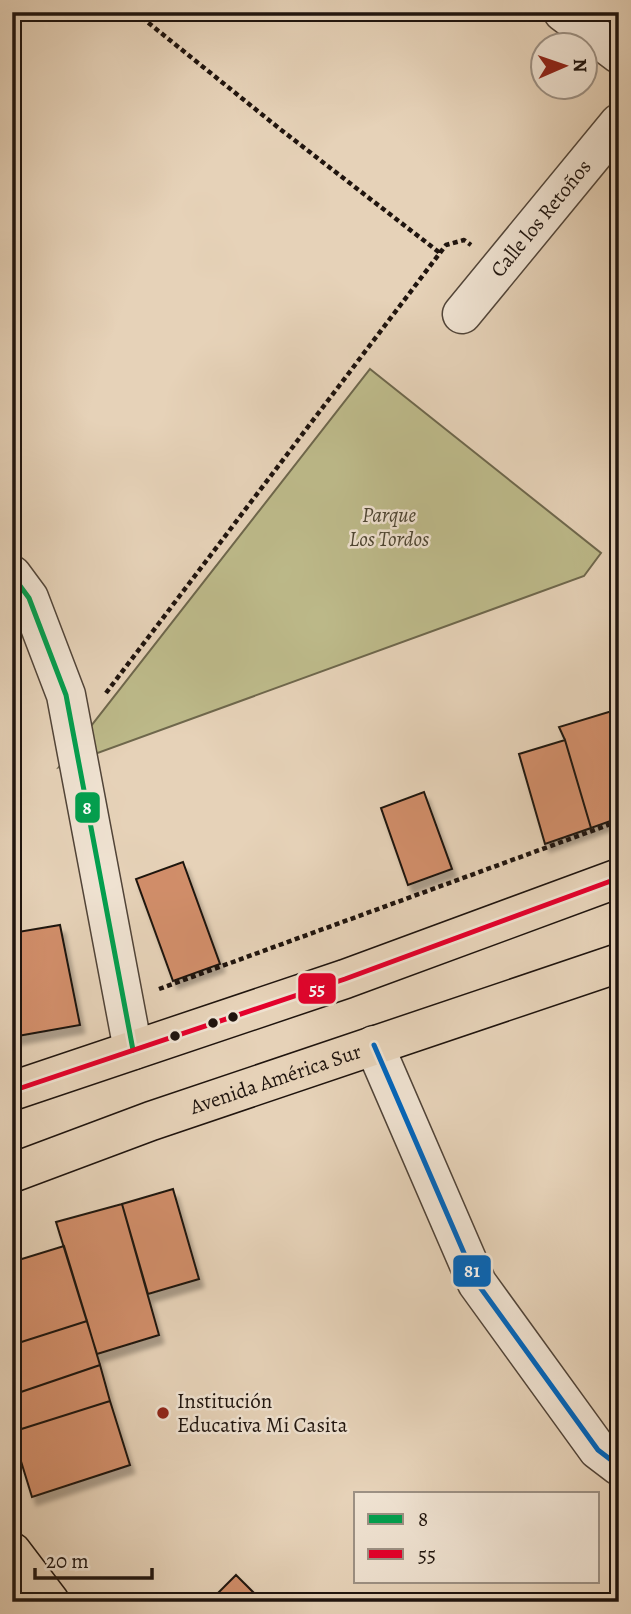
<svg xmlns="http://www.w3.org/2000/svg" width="631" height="1614" viewBox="0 0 631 1614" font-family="Alegreya,serif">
  <defs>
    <filter id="shadow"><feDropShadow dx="4.5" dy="8" stdDeviation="2" flood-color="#0004"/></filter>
  </defs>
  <rect width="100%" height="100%" fill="#e6d2b8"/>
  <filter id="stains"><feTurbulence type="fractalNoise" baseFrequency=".00286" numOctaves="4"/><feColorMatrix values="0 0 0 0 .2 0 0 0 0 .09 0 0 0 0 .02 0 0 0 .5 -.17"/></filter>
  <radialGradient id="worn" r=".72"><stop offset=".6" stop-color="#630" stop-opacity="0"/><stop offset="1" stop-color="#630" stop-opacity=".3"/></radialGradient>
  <path fill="#bdba8a" stroke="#6e674c" stroke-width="2" d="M370,369l231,184 -17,23 -525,191z"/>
  <path fill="#d18e6b" stroke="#1f140e" stroke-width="2" filter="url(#shadow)" d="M619,706v26l-7,-21z
    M612,711l7,21v86l-28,10 -26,-88 -6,-13z
    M565,740l26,88 -46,16 -26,-90z
    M424,792l28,77 -44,16 -27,-77z
    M183,862l37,102 -47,17 -37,-102z
    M60,925l20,100 -68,12v-104z
    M173,1189l26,90 -51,15 -26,-90z
    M122,1204l37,131 -62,19 -41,-132z
    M64,1246l23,75 -75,24v-83z
    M87,1321l13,44 -88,30v-50z
    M100,1365l10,36 -98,31v-37z
    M110,1401l20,64 -98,32 -20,-65z
    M236,1575l27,27h-54z"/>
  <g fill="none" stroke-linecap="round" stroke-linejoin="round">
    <defs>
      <g id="minor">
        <path d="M563,12l56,42"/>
        <path id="s1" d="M462,314l157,-191"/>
        <path d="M12,575l17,23 37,97 67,355"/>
        <path d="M374,1045l103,238 121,167 21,16"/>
      </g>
      <g id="primary">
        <path d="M12,1091l333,-112 274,-101"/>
        <path id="s2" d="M12,1173l139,-52 468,-158"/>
        <path d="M12,1552l38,50"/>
      </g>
    </defs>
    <use href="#minor" stroke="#514438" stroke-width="41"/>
    <use href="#primary" stroke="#1f140e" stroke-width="41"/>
    <path stroke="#1f140e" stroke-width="4.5" stroke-dasharray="5 3.5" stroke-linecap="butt" d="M135,12l145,117 160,124
      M106,693l340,-448 18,-5 7,5
      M159,989l460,-168"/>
    <use href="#minor" stroke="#efe2d1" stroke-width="38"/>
    <use href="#primary" stroke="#e6d2b8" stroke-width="38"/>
    <defs>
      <path id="bus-1" d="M12,575l17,23 37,97 67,355"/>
      <path id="bus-2" d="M12,1091l333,-112 274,-101"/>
      <path id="bus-3" d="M374,1045l103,238 121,167 21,16"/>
    </defs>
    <use href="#bus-1" stroke="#efe2d1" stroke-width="10"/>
    <use href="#bus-2" stroke="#efe2d1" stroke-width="10"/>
    <use href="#bus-3" stroke="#efe2d1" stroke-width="10"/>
    <use href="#bus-1" stroke="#029f4e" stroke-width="5"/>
    <use href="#bus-2" stroke="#e4002b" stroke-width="5"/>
    <use href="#bus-3" stroke="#0065bd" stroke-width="5"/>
  </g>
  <g fill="#1f140e" stroke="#efe2d1" stroke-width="2.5">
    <circle cx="233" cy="1017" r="6"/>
    <circle cx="213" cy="1023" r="6"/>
    <circle cx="175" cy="1036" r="6"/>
  </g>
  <circle fill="#8f2418" stroke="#efe2d1" stroke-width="2.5" cx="163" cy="1413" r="7"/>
  <g text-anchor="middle" stroke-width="5" stroke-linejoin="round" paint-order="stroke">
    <g font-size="21" fill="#1f140e" stroke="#efe2d1">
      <text dy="7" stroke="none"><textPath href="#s1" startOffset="124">Calle los Retoños</textPath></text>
      <text dy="7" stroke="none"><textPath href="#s2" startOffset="280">Avenida América Sur</textPath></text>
    </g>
    <g font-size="21" font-style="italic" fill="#4e4633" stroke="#efe2d1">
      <text x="389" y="522">Parque<tspan x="389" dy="24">Los Tordos</tspan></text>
    </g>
    <g font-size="21" fill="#1f140e" stroke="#efe2d1" text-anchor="start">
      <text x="177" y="1408">Institución<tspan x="177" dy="24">Educativa Mi Casita</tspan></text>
    </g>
  </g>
  <g stroke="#efe2d1" stroke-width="2.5">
    <rect x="74" y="791" width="27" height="33" rx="7" fill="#029f4e"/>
    <rect x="297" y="972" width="40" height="33" rx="7" fill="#e4002b"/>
    <rect x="452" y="1254" width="40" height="34" rx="7" fill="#0065bd"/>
  </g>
  <g font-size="19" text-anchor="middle" font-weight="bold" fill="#fff">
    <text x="87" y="814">8</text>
    <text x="317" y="995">55</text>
    <text x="472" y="1277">81</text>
  </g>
  <rect width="631" height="1614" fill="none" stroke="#e6d2b8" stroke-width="42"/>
  <rect x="14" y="14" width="603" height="1586" fill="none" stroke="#1f140e" stroke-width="3.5"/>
  <rect x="21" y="21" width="589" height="1572" fill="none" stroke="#1f140e" stroke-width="2"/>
  <rect x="354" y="1492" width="245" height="91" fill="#efe2d1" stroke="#9c9083" stroke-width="2"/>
  <rect x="368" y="1514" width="35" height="10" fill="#029f4e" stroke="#9c9083" stroke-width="2"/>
  <text x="418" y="1526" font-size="21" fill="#1f140e">8</text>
  <rect x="368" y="1549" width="35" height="10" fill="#e4002b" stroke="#9c9083" stroke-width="2"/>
  <text x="418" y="1562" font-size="21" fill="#1f140e">55</text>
  <g transform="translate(564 66) rotate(88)"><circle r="33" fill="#efe2d1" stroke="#9c9083" stroke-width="2"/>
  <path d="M0-5L12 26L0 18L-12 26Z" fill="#8f2418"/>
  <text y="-10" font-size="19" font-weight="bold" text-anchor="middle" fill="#1f140e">N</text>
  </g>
  <path d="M35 1568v10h117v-10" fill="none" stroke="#1f140e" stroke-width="3.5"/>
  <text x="46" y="1568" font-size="21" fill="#1f140e" stroke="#efe2d1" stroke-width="5" paint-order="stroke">20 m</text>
  <rect width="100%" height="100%" filter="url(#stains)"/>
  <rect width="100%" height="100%" fill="url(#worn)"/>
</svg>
